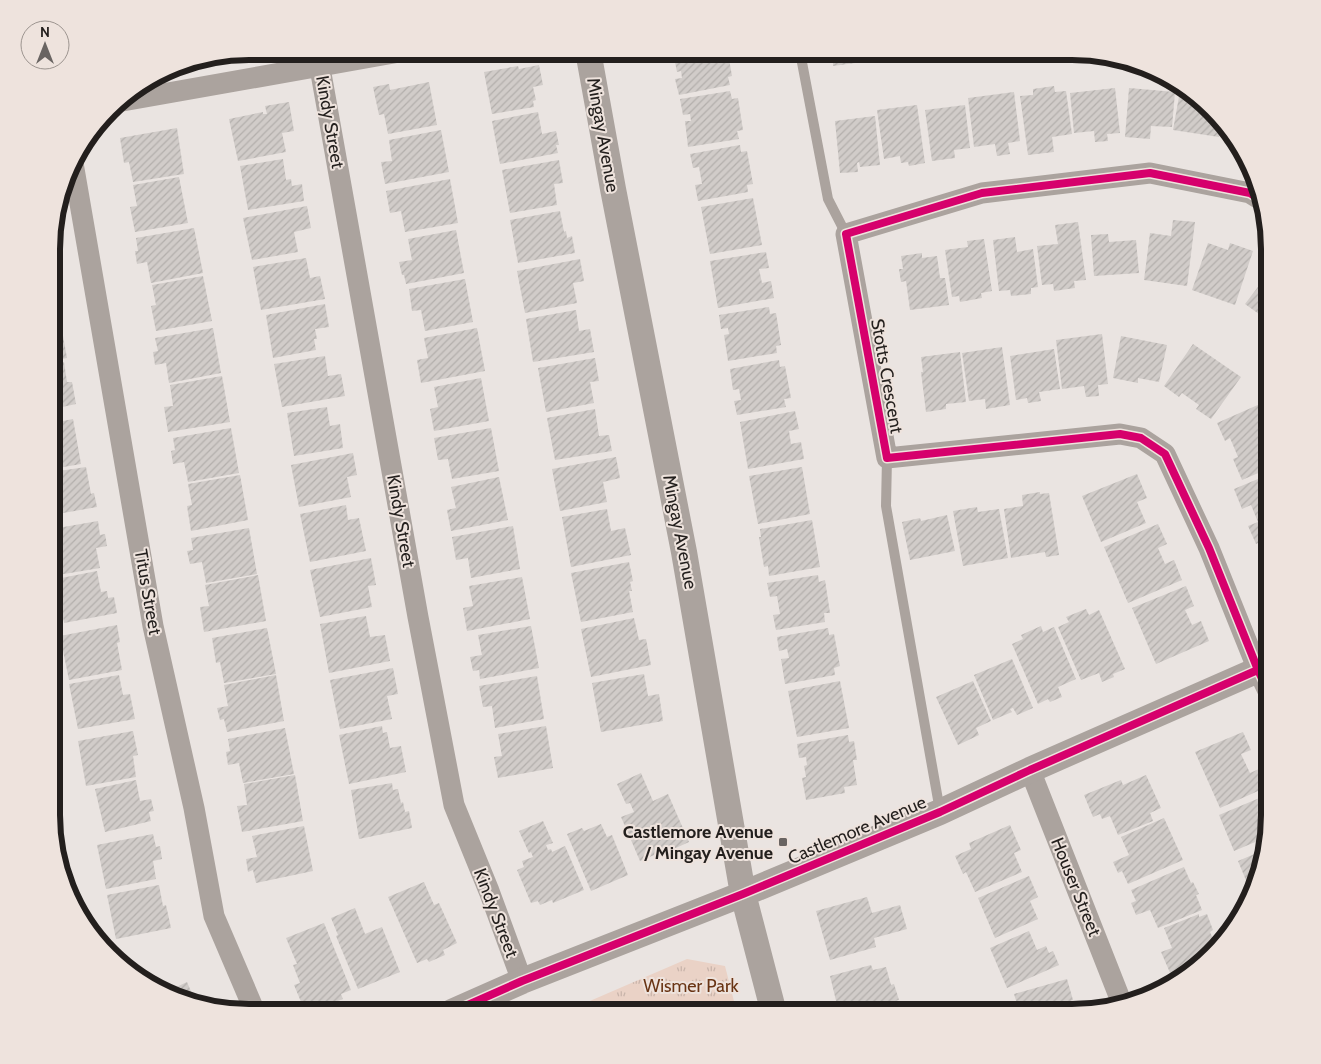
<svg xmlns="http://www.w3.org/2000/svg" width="1321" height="1064" viewBox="0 0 1321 1064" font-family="Cabin,sans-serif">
  <defs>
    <pattern id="grass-tufts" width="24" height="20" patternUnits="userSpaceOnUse" patternTransform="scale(1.25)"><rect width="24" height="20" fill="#ead2c6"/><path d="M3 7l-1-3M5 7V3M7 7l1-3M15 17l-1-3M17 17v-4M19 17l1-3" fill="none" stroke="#c8b4aa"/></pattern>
    <pattern id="building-hatch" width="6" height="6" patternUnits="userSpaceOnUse" patternTransform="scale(1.25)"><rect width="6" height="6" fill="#d1ccc9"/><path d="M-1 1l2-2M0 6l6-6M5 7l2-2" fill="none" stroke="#b3afac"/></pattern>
  </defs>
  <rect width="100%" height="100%" fill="#eae4e1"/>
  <path fill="url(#grass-tufts)" d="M687,959l38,7 12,47h-175z"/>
  <path fill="url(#building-hatch)" d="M676,51h47l2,9 4,-1 3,17 -4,1 2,8 -51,10 -4,-16 7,-1 -1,-7 -4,1 -3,-15h3z
    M820,52h41v5h-7l1,6 -22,3v-6l-12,1z
    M865,52h40v3l-39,5z
    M539,65l4,20 -10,2 3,13 -3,1 1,6 -42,7 -8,-42 34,-6 1,3z
    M429,82l8,43 -49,9 -4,-20 -5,1 -6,-28 16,-3 1,6z
    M1054,86l1,6 11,-1 6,43 -20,3 2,15 -26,3 -8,-59 13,-1v-6z
    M1115,88l5,45 -13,1 1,7 -13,1 -1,-11 -20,2 -4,-40z
    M1129,88l46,4 -3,35 -21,-1 -1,13 -25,-2z
    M730,91l2,8 6,-1 5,32 -6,1 2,8 -51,8 -3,-26h6l-1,-7 -7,1 -3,-16z
    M1180,91l10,2 13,7 18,25 -2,12 -46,-7z
    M1014,92l6,49 -12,2 2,11 -13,2 -2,-12 -21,3 -6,-49z
    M289,102l5,29 -12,2 4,19 -48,9 -9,-42 34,-7v2h4l-2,-8z
    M917,105l8,58 -16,3 -1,-4 -7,1 -1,-7 -16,3 -7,-49z
    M965,105l5,43 -16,2 1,8 -23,3 -7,-51z
    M538,112l4,22 14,-3 3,14h-3l2,8 -58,11 -8,-43z
    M875,116l5,49 -20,2 -1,-5 -2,1 1,9 -18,1 -5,-52z
    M177,128l7,46 -51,8 -4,-20 -5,1 -4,-25z
    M441,130l8,42 -64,12 -4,-22 11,-1 -3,-21z
    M1228,133l9,12 9,11 -11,-3 1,-6 -12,-4z
    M740,145l1,7 6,-1 6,33 -6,1 1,7 -50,9 -3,-16 7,-1 -3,-17 -6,1 -3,-14z
    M283,159l3,21 5,-1 1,7 10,-2 2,17 -56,9 -8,-44z
    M559,160l4,23 -9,1 3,21 -47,8 -8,-43z
    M179,177l9,46 -53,9 -5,-25 7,-1 -4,-21z
    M450,179l8,44 -53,9 -4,-21 -11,2 -4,-22z
    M753,198l9,47 -52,9 -9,-47z
    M307,206l4,22 -17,4 4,20 -46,8 -9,-42z
    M560,211l4,21 2,-1 1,7 5,-2 3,17 -57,10 -8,-43z
    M1173,220l22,2 -8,64 -43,-6 6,-47 21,3z
    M1078,222l8,58 -12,1 1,7 -21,3 -1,-7 -11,1 -5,-39 21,-2 -3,-19z
    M194,228l9,45 -52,10 -4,-21 -10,2 -2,-13h3l-2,-13z
    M456,230l8,43 -58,11 -2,-9h-2l-3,-13 13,-2 -4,-21z
    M1108,234l1,8 27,-2 3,33 -45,3 -3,-41z
    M1015,237l2,15 16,-3 5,38 -7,1v6l-20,2 -1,-6 -11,1 -6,-51z
    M984,239l8,52 -11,2 1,5 -22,4 -1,-6 -7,1 -7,-47 23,-3 -1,-6z
    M1208,243l20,7 2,-7 23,8 -18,54 -43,-15z
    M766,252l3,16 -10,1 3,14 9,-2 3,17 -56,10 -8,-47z
    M922,253v5l15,-2 3,22h5l4,27 -39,5 -4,-29 -5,1 -2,-13h4l-2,-13z
    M306,258l4,20 10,-2 5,23 -64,11 -8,-43z
    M580,259l4,22 -11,2 4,20 -52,10 -8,-42z
    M1270,271v51l-25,-18z
    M53,276h3l4,25 -7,2z
    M203,276l9,45 -56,10 -5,-25 5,-1 -4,-20z
    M465,279l8,43 -48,9 -4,-21 -9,1 -3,-22z
    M325,304l4,23 -14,2 2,10h-3l2,11 -43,8 -7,-43z
    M769,307l1,7 6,-1 5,32 -5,1 1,7 -49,8 -4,-26 5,-1 -1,-6 -7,1 -2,-14z
    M576,310l3,21 11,-2 4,23 -61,10 -7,-43z
    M59,313l8,45 -14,3v-47z
    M213,328l8,45 -52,10 -3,-20 -11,2 -2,-13 5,-1 -3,-13z
    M477,328l8,43 -64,12 -4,-23 11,-2 -4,-20z
    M1102,334l6,50 -10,1 1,11 -13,1 -2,-11 -22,3 -6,-49z
    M1121,336l46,9 -8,37 -21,-4v5l-25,-5z
    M1193,344l48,33 -30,42 -15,-10 3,-4 -17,-12 -3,4 -15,-11z
    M1002,347l8,58 -24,4 -1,-10 -16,2 -7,-48z
    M1054,349l6,40 -21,3 2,9 -13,2 -1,-5 -11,2 -6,-44z
    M960,352l6,50 -20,2v5l-20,3 -5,-40h2l-2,-15z
    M325,356l3,20 13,-2 4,22 -63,11 -8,-43z
    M595,358l4,23 -9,1 4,21 -48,9 -8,-44z
    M779,360l1,7 5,-1 6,32 -7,1 2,8 -49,8 -3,-14 7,-1 -2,-11 -6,1 -3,-21z
    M64,362l3,20h5l4,22 -23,5v-45z
    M222,376l8,46 -62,10 -4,-25 9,-1 -3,-21z
    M481,378l8,43 -55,10 -4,-22 8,-2 -4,-20z
    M1260,404l10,22v42l-28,12 -9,-21 5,-2 -8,-19 -5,3 -8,-18z
    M327,407l3,19 10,-2 3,24 -49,8 -7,-43z
    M595,409l4,27 10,-1 3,16 -57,9 -8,-42z
    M795,411l4,18 -10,2 2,13 10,-2 3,17 -56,10 -8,-47z
    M73,419l8,45 -29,5 1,-46z
    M231,428l8,45 -51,9 -4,-20 -11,2 -2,-13 4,-1 -2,-12z
    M491,428l8,43 -47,8 -4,-20 -10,1 -4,-22z
    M353,453l4,22 -10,2 4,20 -52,10 -8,-42z
    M616,457l4,21 -17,4 4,20 -47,9 -8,-42z
    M86,467l5,27 3,-1 3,14 -45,8v-43z
    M802,467l8,47 -52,10 -9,-48z
    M1137,474l10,24 -10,4 9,21 -45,19 -19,-46z
    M1270,474v64l-14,6 -8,-18 10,-4 -7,-17 -9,4 -8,-20z
    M240,475l8,45 -57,11 -4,-25 5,-1 -4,-21z
    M499,477l9,43 -57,11 -4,-21 9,-2 -5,-21z
    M1040,492v2l9,-1 10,62 -13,2 -1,-5 -34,6 -7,-49 19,-3 -1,-11z
    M346,505l2,15 11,-2 7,33 -56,11 -10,-48z
    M977,507l1,5 21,-3 9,49 -45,8 -10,-55z
    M607,509l4,22 14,-3 6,27 -60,12 -9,-50z
    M947,515l8,36 -45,9 -8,-38 18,-4 1,3z
    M812,520l8,47 -51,9 -1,-10 -4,1 -5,-30h2l-1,-8z
    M98,521l2,14 5,-1 2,12 -11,2 4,20 -48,8v-47z
    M1158,524l9,20 -9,4 7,16 9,-4 8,20 -54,23 -24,-56z
    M513,526l7,43 -49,9 -3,-20 -12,2 -4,-23z
    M249,528l8,46 -51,9 -4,-21 -12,2 -3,-13 6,-1 -2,-12z
    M1270,546v16l-6,-13z
    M371,558l5,27 -8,1 4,21 -52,10 -10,-47z
    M629,562l4,19 -3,1 2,9h-3l4,21 -52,10 -10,-49z
    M97,571l4,21 6,-1 1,7 6,-1 3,16 -53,10 -8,-44z
    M258,575l8,46 -62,11 -4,-25 9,-1 -4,-21z
    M818,575l1,7 6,-2 5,33h-6l1,9 -49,8 -3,-15 7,-1 -3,-18 -7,1 -3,-14z
    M522,577l8,42 -63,12 -4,-23 10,-2 -4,-20z
    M1186,586l8,20 -9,4 7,15 9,-4 8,20 -53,23 -24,-56z
    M1086,609l3,6 10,-5 26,59 -12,5 1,3 -12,5 -3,-9 -18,7 -23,-53 11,-5 -3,-5z
    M366,616l4,21 15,-2 5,26 -61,12 -9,-49z
    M634,618l5,22 7,-1 5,26 -60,12 -10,-48z
    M117,625l3,17 -3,1 5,27 -53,10 -9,-44z
    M531,626l8,42 -59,11 -1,-9 -6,1 -3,-14 12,-2 -4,-20z
    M1041,626l2,6 11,-5 22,52 -18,8 4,10 -12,5 -2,-3 -10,5 -26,-60 11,-5 -2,-4z
    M267,628l9,46 -52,9 -4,-21 -4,1 -4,-25z
    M828,628l1,7 5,-1 6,32 -6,2 1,7 -50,9 -4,-25 8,-1 -2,-9 -8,2 -2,-14z
    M1012,659l21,49 -16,7 -4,-7 -3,1 2,3 -19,8 -19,-45z
    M393,668l5,26 -11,2 5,23 -52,10 -10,-49z
    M644,674l4,22 11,-2 4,27 -62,11 -9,-49z
    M119,675l4,20 7,-1 5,25 -57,10 -9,-45z
    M276,675l8,46 -57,11 -3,-13 -4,1 -3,-12 11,-2 -4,-21z
    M537,676l7,43 -49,9 -3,-22 -9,1 -4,-21z
    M840,681l9,47 -52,9 -9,-46z
    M973,681l18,40 -15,7 3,7 -21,10 -22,-48z
    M382,726l1,7 4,-1 3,16 11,-2 5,26 -57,12 -10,-49z
    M546,726l7,42 -55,10 -4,-21 8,-1 -4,-22z
    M285,728l9,46 -51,9 -4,-20 -11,2 -2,-13 4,-1 -2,-12z
    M133,731l5,24 -5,1 3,21 -50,9 -8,-45z
    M1243,732l8,18 -10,4 9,19 9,-4 8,18 -47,21 -25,-56z
    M848,735l1,7 5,-1 3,19h-4l4,25 -13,2 1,6 -39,7 -4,-22 4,-1 -2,-11 3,-1 -1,-8 -7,1 -2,-14z
    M641,773l12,28 15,-7 21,48 -22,10 -1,-2 -26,11 -19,-44 13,-5 -4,-9 -4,1 -9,-20z
    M295,775l8,46 -61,11 -5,-26 10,-1 -3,-21z
    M1146,775l15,33 -11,5 3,8 -35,14 -8,-19 -8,3 -2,-5 -7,3 -9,-22 37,-15 2,5z
    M136,780l4,21 11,-2 3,12 -5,1 2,9 -46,11 -10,-43z
    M392,783l1,7 5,-1 3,14 2,-1 2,10 4,-1 3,17 -53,11 -8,-49z
    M1269,794v34l-2,9 -33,14 -15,-36z
    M1164,818l19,42 -55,24 -6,-13 -4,2 -5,-11 16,-7 -8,-18z
    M543,821l10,22 -7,2 2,5 3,-1 1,3 13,-6 19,44 -31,13 -1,-3 -12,5 -2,-4 -7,2 -14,-33 7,-3 -2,-6 11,-4 -2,-5 -2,1 -10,-22z
    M601,824l6,13 5,-2 16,40 -37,16 -24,-57 15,-6 2,3z
    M1010,825l11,25 -7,3 8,19 -47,20 -9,-20 -3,2 -8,-18 16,-7 -2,-6z
    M304,826l9,45 -57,12 -3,-13 -5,2 -2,-13 11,-2 -5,-21z
    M153,834l3,13 4,-1 2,13 -9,2 3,18 -50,10 -9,-44z
    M1264,850l-9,41 -3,4 -14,-34z
    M1184,867l7,16 2,-1 6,12 -3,1 6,15 -44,18 -8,-18 -14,5 -5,-12 5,-2 -5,-11z
    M1029,876l9,21 -8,4 8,18 -43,19 -17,-40z
    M424,882l10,23 5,-2 18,40 -14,7 2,5 -16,7 -2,-3 -10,4 -29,-66z
    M159,885l4,21 3,-1 5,23 -55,11 -9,-44z
    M867,897l5,16 28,-8 7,24 -33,9 2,9 -46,13 -14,-49z
    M355,908l10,26 17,-7 18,45 -42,17 -22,-53 2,-1 -7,-17z
    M1199,914v3l8,-3 6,16 -3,2 7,16 -26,19 -20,8 -10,-23 11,-4 -8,-20z
    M324,923l27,67 -10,4 2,5 -18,7 -2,-5 -19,8 -10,-24 6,-2 -7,-18 4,-1 -11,-26z
    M1029,931l8,19 9,-4 3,7 4,-2 6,14 -52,23 -17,-40z
    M871,965l2,5 13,-3 5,18 3,-1 5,16 -48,13h-12l-9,-37z
    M1067,979l6,21 -7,3 2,10h-48l-6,-19z
    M187,982l9,21 -23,-5 -11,-7 5,-2 1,2z"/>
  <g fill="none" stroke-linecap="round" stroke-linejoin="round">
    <path stroke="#aba39e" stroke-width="10" d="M800,52l28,147 18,35
      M887,458l-1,48 54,305"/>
    <path stroke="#aba39e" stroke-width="21" d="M317,51l101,566 36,188 35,86 33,90
      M117,102l288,-51
      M73,163l80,463 41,182 20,108 41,96
      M1258,198l-8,-5 -100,-20 -168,20 -136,41 41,224 233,-24 21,4 24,16 44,94 49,122 11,23
      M1030,770l89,226 2,7"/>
    <path stroke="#aba39e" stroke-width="26" d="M588,51l25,138 71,363 59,342 31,119
      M452,1012l70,-31 221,-87 197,-82 90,-42 239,-105"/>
    <defs>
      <path id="cycleway" d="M1258,198l-8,-5 -100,-20 -168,20 -136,41 41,224 233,-24 21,4 24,16 44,94 49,122 11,23
        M452,1012l70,-31 221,-87 197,-82 90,-42 239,-105"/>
    </defs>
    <use href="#cycleway" stroke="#eee3dd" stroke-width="11"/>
    <use href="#cycleway" stroke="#d6006c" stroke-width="8"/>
  </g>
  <rect fill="#696462" stroke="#eee3dd" stroke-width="2" x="778" y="837" width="10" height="10" rx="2.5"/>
  <g text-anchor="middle" stroke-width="4" stroke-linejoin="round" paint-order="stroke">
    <g font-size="18" fill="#231f1d" stroke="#eee3dd">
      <text transform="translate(330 122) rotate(80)" y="6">Kindy Street</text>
      <text transform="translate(603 135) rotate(80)" y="6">Mingay Avenue</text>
      <text transform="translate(887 376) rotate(80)" y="6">Stotts Crescent</text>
      <text transform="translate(401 521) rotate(80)" y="6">Kindy Street</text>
      <text transform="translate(680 532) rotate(79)" y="6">Mingay Avenue</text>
      <text transform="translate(148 592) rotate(80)" y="6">Titus Street</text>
      <text transform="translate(857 830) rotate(-23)" y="6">Castlemore Avenue</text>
      <text transform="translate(1076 887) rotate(68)" y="6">Houser Street</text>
      <text transform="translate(496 913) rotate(69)" y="6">Kindy Street</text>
    </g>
    <g font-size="18" font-weight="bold" fill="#231f1d" stroke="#eee3dd" text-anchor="end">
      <text x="773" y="838">Castlemore Avenue<tspan x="773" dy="21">/ Mingay Avenue</tspan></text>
    </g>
    <g font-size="18" fill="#693414" stroke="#eee3dd">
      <text x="691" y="992">Wismer Park</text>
    </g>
  </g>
  <path d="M0 0H1321V1064H0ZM249 60H1072A189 189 0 0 1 1261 249V815A189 189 0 0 1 1072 1004H249A189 189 0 0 1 60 815V249A189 189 0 0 1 249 60Z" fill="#eee3dd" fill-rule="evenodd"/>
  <path fill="none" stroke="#231f1d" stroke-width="6" d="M249 60H1072A189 189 0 0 1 1261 249V815A189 189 0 0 1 1072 1004H249A189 189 0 0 1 60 815V249A189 189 0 0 1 249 60Z"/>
  <g transform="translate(45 45)"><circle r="24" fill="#eee3dd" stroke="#9d9590"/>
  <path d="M0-4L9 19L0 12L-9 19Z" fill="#696462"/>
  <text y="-8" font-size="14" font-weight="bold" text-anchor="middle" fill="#231f1d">N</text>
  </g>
</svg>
